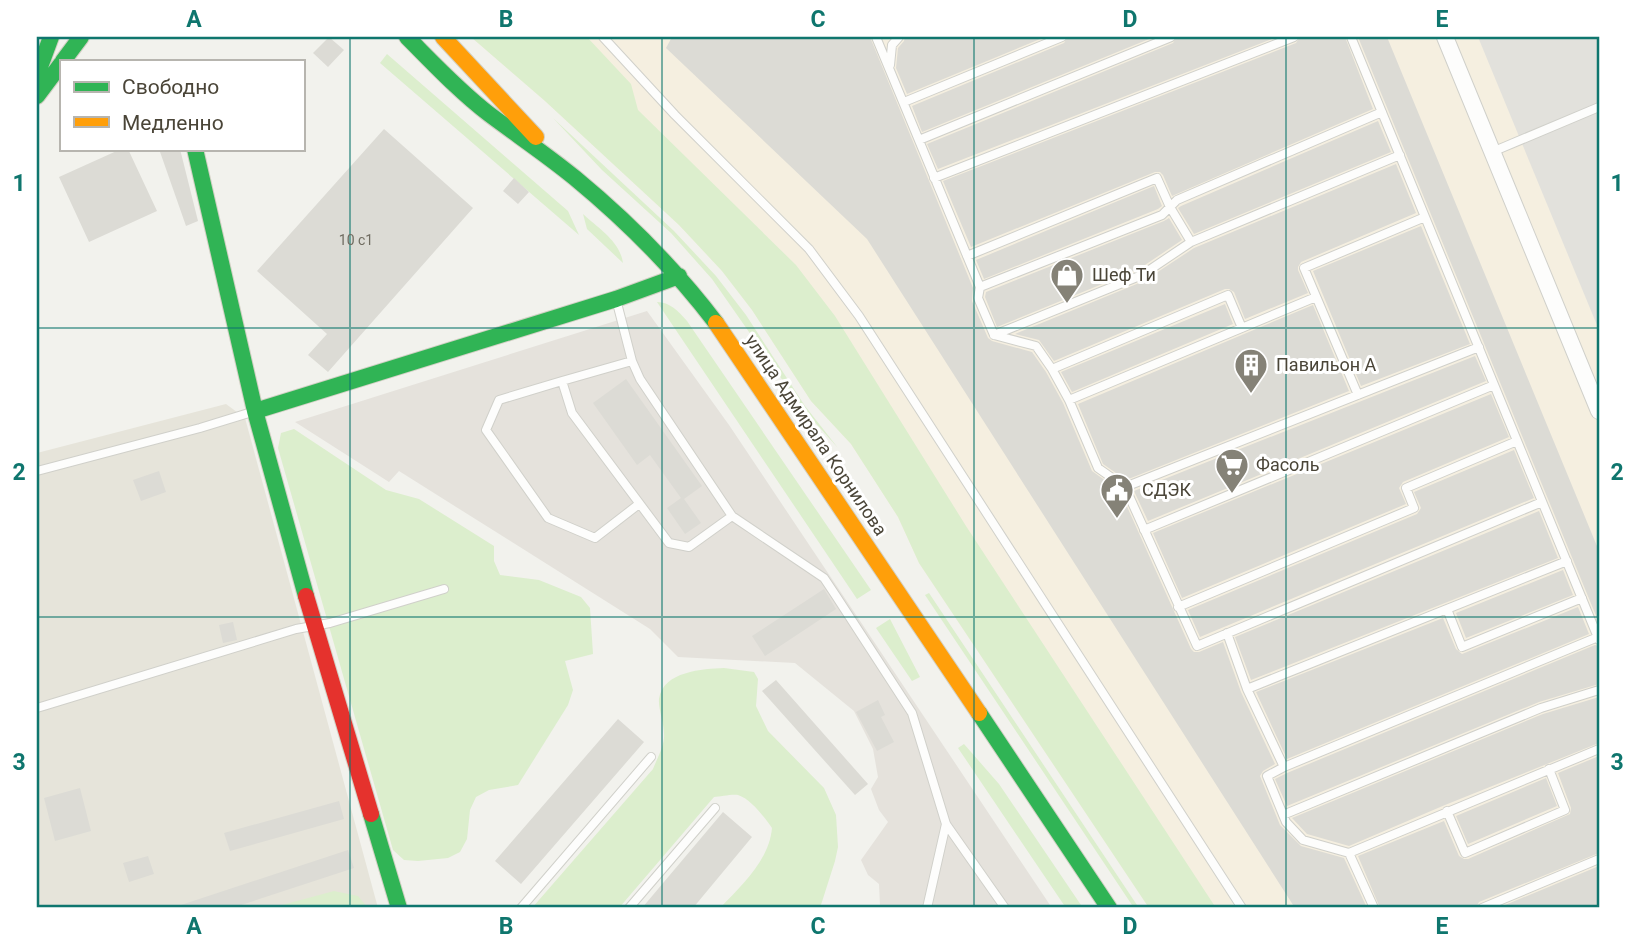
<svg xmlns="http://www.w3.org/2000/svg" width="1636" height="945" viewBox="0 0 1636 945" font-family="Roboto,sans-serif">
  <rect width="100%" height="100%" fill="#f2f2ed"/>
  <path fill="#e6e4da" d="M226,404l19,14 133,490h-341v-455z"/>
  <path fill="#f5efe0" d="M471,37h1128v871h-450l-230,-345 -21,-46 -47,-73 -40,-43 -59,-91 -30,-39 -43,-46 -134,-124z"/>
  <path fill="#e5e2dc" d="M647,311l82,114 323,483h-176l4,-3 -1,-21 -11,-9 -7,-15 27,-38 -9,-12 -8,-21 7,-12 -5,-28 -19,-38 -59,-48 -117,-6 -28,-28 -251,-158 -10,11 -94,-60z"/>
  <path fill="#dceecd" d="M471,37h116l44,47 7,26 158,155 39,51 131,210 250,382h-67l-230,-345 -21,-46 -47,-73 -40,-43 -59,-91 -30,-39 -43,-46 -134,-124z
    M387,54l181,157 11,24 -199,-172z
    M553,118l121,113 42,45 30,39 59,91 33,42 -36,-40 -90,-129 -41,-46 -69,-63z
    M583,214c15,14 37,27 40,49l-36,-34z
    M657,302c13,0 21,9 30,19l184,269 -14,9z
    M294,429l92,61 33,9 75,47v15l6,14 39,5 42,17 9,11 3,46 -28,7 8,29 -5,15 -50,80 -29,5 -13,7 -6,13 -3,29 -7,13 -12,6 -30,3 -14,-1 -11,-10 -115,-402 3,-15z
    M929,593l210,315h-5l-209,-313z
    M890,619l30,58 -8,4 -36,-53z
    M724,668l30,4 4,7 -2,27 12,25 56,57 12,27 2,32 -3,14 -15,47h-100c21,-22 49,-47 52,-80 -7,-10 -21,-29 -34,-33 -7,-1 -18,2 -24,2l-95,111h-87l121,-139c4,-10 10,-21 11,-31 1,-13 -6,-29 -5,-39 4,-28 44,-30 65,-31z
    M964,744l35,40 84,124h-17l-108,-160z
    M334,891l24,5 10,12h-97z"/>
  <path fill="#e2e1dc" d="M1478,37h121v293z"/>
  <path fill="#dcdbd5" d="M329,37l15,13 -16,17 -15,-14z
    M672,37h198l103,251 -1,13 16,37 4,3 40,11 14,20 17,31 29,68 28,20 71,158 3,3h5l24,-10 18,50 34,72 -12,7 -3,5 20,49 21,21 43,12 23,50h-72l-428,-669 -201,-191z
    M905,37h140l-138,57 -11,-26 2,-20 6,-7z
    M1068,37h86l-232,95 -10,-26 152,-63z
    M1177,37h100l-339,132 -11,-25 246,-101z
    M1300,37h45l28,72 -201,87 -9,-21 -3,-3h-5l-184,75 -28,-66 353,-138z
    M1358,37h29l212,514v72z
    M1378,121l13,31 -197,82 -16,-26 3,-2z
    M384,129l89,79 -145,164 -20,-17 19,-21 -70,-63z
    M121,149h7l29,62 -68,31 -30,-65z
    M159,149h21l18,72 -12,5z
    M1396,164l20,49 -115,49 -3,5v3l10,23 -63,26 -11,-27 -5,-3h-4l-171,72 -15,-21 -24,-6 129,-53 50,-33z
    M514,178l15,14 -11,12 -15,-13z
    M1154,186l8,20 -4,3 -174,70 -8,-19z
    M1169,218l13,22 -43,29 -142,58 -12,-30 1,-5 178,-71z
    M1421,226l49,118 -109,42 -48,-115z
    M1225,304l8,20 -161,68 -11,-20z
    M1313,305l36,86 -223,89 -23,-16 -25,-60z
    M1475,356l11,25 -338,140 -14,-30z
    M626,379l76,107 -18,13 17,24 -16,11 -18,-26 14,-10 -31,-43 -13,10 -44,-62z
    M1491,394l18,43 -106,45 -4,6 7,16 -224,94 -29,-65z
    M1514,450l20,48 -334,139 -12,-27 229,-96 4,-6 -7,-16z
    M159,471l7,21 -25,9 -8,-21z
    M1539,511l19,47 -307,122 -16,-43z
    M1563,570l10,25 -107,43 -10,-25z
    M824,589l12,20 -71,47 -13,-20z
    M1578,607l11,27 -302,125 -31,-67 187,-74 13,31 6,5z
    M233,622l4,18 -14,3 -4,-18z
    M1595,645l4,1v38l-60,18 -252,104 -12,-27 12,-6z
    M776,680l92,104 -13,11 -93,-104z
    M1599,697v46l-154,62 -96,41 -42,-12 -15,-16 251,-104z
    M878,700l7,15 -4,2 13,25 -17,9 -21,-39z
    M618,719l26,23 -123,142 -26,-23z
    M1599,756v97l-120,49 -3,6h-96l-22,-52 86,-35 15,35 5,3h4l102,-45 1,-6 -13,-35z
    M1546,778l11,28 -89,38 -12,-28z
    M80,788l11,43 -36,10 -11,-43z
    M339,801l5,18 -114,32 -6,-18z
    M723,812l29,25 -59,71h-51z
    M348,850l6,18 -122,40h-50l-1,-3z
    M148,856l6,18 -25,8 -6,-19z
    M1599,866v42h-101z"/>
  <g fill="none" stroke-linecap="round" stroke-linejoin="round">
    <defs>
      <path id="lane" d="M603,37l72,78 134,134 50,67 383,592
        M876,37l104,250 -2,11 16,37 148,-60 49,-33
        M1351,37l248,603
        M890,65l2,-20 7,-8
        M904,102l158,-65
        M919,140l252,-103
        M1492,152l107,-45
        M934,178l360,-141
        M967,256l190,-78 13,29 21,35 209,-87
        M980,287l182,-72 15,-15 205,-88
        M616,299l16,62 8,18 92,137 92,62 12,18 76,117 34,111 59,84
        M994,335l42,11 16,23 17,31 29,68 27,19 72,159 345,-144
        M632,361l-70,20 10,32 97,130 20,4 43,-31
        M1052,369l176,-74 14,33
        M562,381l-63,19 -13,30 62,88 47,20 44,-34
        M1358,395l-54,-127 121,-51
        M1069,400l247,-103
        M37,471l163,-43 55,-17
        M1125,487l354,-140
        M1144,530l350,-145
        M1567,561l-320,128 37,78 314,-130
        M1178,607l236,-99 -8,-20 111,-47
        M1447,609l15,38 120,-49
        M1227,633l20,56
        M37,708l259,-79 34,-6 114,-34
        M1284,767l-17,9 19,46 17,18 46,13 25,55
        M1447,811l18,42 100,-43 -16,-41
        M1283,815l258,-107 58,-18
        M1349,853l250,-104
        M521,908l130,-151
        M629,908l86,-100
        M927,908l19,-84
        M1482,908l117,-49"/>
      <path id="street" d="M1445,37l154,374"/>
      <path id="fast" d="M407,37c26,26 52,54 82,77 28,21 58,41 86,64 52,43 100,91 141,145
        M63,61l18,-24
        M37,75l14,-38
        M37,96l24,-32
        M195,149l60,262 51,185
        M255,411l361,-112 63,-23
        M979,713l130,195
        M371,814l28,94"/>
      <path id="slow" d="M443,37l93,100
        M716,323l263,390"/>
      <path id="jam" d="M306,596l65,218"/>
    </defs>
    <use href="#lane" stroke="#d0d0ca" stroke-width="10"/>
    <use href="#street" stroke="#d0d0ca" stroke-width="18"/>
    <use href="#fast" stroke="#d2d0c4" stroke-width="18"/>
    <use href="#slow" stroke="#d2d0c4" stroke-width="18"/>
    <use href="#jam" stroke="#d2d0c4" stroke-width="18"/>
    <use href="#lane" stroke="#fdfdfc" stroke-width="8"/>
    <use href="#street" stroke="#fdfdfc" stroke-width="16"/>
    <use href="#fast" stroke="#30b455" stroke-width="16"/>
    <use href="#slow" stroke="#ff9f0a" stroke-width="16"/>
    <use href="#jam" stroke="#e5322d" stroke-width="16"/>
  </g>
  <path fill="none" stroke="#0f766e" stroke-width="2" stroke-opacity="0.55" d="M350,37v871M662,37v871M974,37v871M1286,37v871M37,328h1562M37,617h1562"/>
  <defs>
    <symbol id="shop-pin" viewBox="-11 -11 22 30"><path d="M0 17L-7.5 6A9.5 9.5 0 1 1 7.5 6Z" fill="#858277" stroke="#fff"/><path d="M-5-2.5h2.3a2.7 3.5 0 0 1 5.4 0H5L5.5 6h-11ZM-1.5-2.5h3a1.5 2.3 0 0 0-3 0Z" fill="#fff"/></symbol>
    <symbol id="building-pin" viewBox="-11 -11 22 30"><path d="M0 17L-7.5 6A9.5 9.5 0 1 1 7.5 6Z" fill="#858277" stroke="#fff"/><path d="M-4-6H4V6H1V3H-1V6H-4ZM-2.5-4.3h1.7v1.8h-1.7ZM.8-4.3h1.7v1.8H.8ZM-2.5-1h1.7V.8h-1.7ZM.8-1h1.7V.8H.8Z" fill="#fff"/></symbol>
    <symbol id="supermarket-pin" viewBox="-11 -11 22 30"><path d="M0 17L-7.5 6A9.5 9.5 0 1 1 7.5 6Z" fill="#858277" stroke="#fff"/><path d="M-6-5.5h2.5l.6 2H6L4.5 2H-2.5L-4.4-4H-6ZM-1.5 3.2a1.3 1.3 0 1 0 .1 0ZM3 3.2a1.3 1.3 0 1 0 .1 0Z" fill="#fff"/></symbol>
    <symbol id="civic-pin" viewBox="-11 -11 22 30"><path d="M0 17L-7.5 6A9.5 9.5 0 1 1 7.5 6Z" fill="#858277" stroke="#fff"/><path d="M-.6-6.5H3V-4.5H.6V-3L4-1V1h2V6H-6V1h2V-1L-.6-3ZM-1.2 2.5V6h2.4V2.5Z" fill="#fff"/></symbol>
  </defs>
  <g fill-rule="evenodd">
    <use href="#shop-pin" x="1048" y="256" width="38" height="52"/>
    <use href="#building-pin" x="1232" y="346" width="38" height="52"/>
    <use href="#supermarket-pin" x="1213" y="446" width="38" height="52"/>
    <use href="#civic-pin" x="1098" y="471" width="38" height="52"/>
  </g>
  <g text-anchor="middle" stroke-width="6" stroke-linejoin="round" paint-order="stroke">
    <g font-size="14" fill="#6f6b60">
      <text x="356" y="245">10 с1</text>
    </g>
    <g font-size="18" fill="#4a4538" stroke="#fff" text-anchor="start">
      <text x="1092" y="281">Шеф Ти</text>
      <text x="1276" y="371">Павильон А</text>
      <text x="1256" y="471">Фасоль</text>
      <text x="1142" y="496">СДЭК</text>
    </g>
    <g font-size="18" fill="#4a4538" stroke="#fff">
      <text transform="translate(816 435) rotate(56)" y="6">улица Адмирала Корнилова</text>
    </g>
  </g>
  <rect width="1636" height="945" fill="none" stroke="#ffffff" stroke-width="77"/>
  <rect x="60" y="60" width="245" height="91" fill="#ffffff" stroke="#b7b5af" stroke-width="2"/>
  <rect x="74" y="82" width="35" height="10" fill="#30b455" stroke="#b7b5af" stroke-width="2"/>
  <text x="122" y="94" font-size="21" fill="#4a4538">Свободно</text>
  <rect x="74" y="117" width="35" height="10" fill="#ff9f0a" stroke="#b7b5af" stroke-width="2"/>
  <text x="122" y="130" font-size="21" fill="#4a4538">Медленно</text>
  <rect x="38" y="38" width="1560" height="868" fill="none" stroke="#0f766e" stroke-width="2.5"/>
  <g font-size="23" text-anchor="middle" font-weight="bold" fill="#0f766e">
    <text x="194" y="27">A</text>
    <text x="506" y="27">B</text>
    <text x="818" y="27">C</text>
    <text x="1130" y="27">D</text>
    <text x="1442" y="27">E</text>
    <text x="19" y="191">1</text>
    <text x="1617" y="191">1</text>
    <text x="19" y="480">2</text>
    <text x="1617" y="480">2</text>
    <text x="19" y="770">3</text>
    <text x="1617" y="770">3</text>
    <text x="194" y="934">A</text>
    <text x="506" y="934">B</text>
    <text x="818" y="934">C</text>
    <text x="1130" y="934">D</text>
    <text x="1442" y="934">E</text>
  </g>
</svg>
